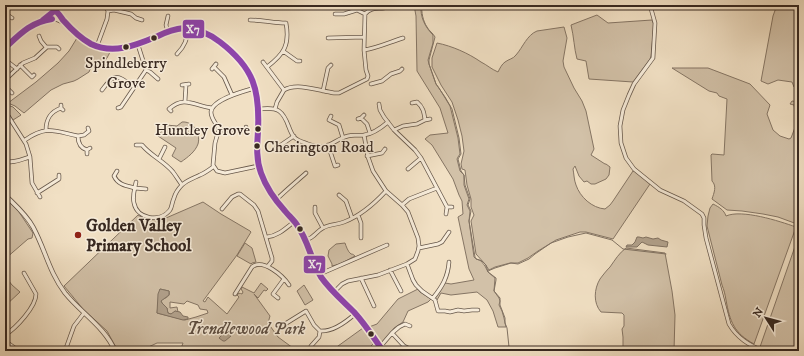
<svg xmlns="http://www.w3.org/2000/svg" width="804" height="356" viewBox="0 0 804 356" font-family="'IM FELL DW Pica',serif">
  <rect width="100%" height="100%" fill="#f1e0c4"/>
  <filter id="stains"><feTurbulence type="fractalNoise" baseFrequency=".005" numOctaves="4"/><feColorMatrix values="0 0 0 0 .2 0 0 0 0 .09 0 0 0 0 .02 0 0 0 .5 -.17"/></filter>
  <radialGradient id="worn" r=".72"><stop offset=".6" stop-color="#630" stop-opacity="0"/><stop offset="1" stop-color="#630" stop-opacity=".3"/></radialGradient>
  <path fill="#d2c1a8" stroke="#857564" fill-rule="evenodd" d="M414,5h7c-1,12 4,22 12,30v8l-5,17 1,4 7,20 3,4 11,18 8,32 2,16 -2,3 -1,2 3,12 4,4v10l5,14 -2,6 3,6 -1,10 5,36c2,3 5,2 7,4 2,2 2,3 4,5l3,6 7,6 -1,13 5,7 1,3 -1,4 3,6 2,7 1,5 1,4h-8l-5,-16 -6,-11 -10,-8 -26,3 -10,-2 -4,7 -3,-2 11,-15 6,1 23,-4 -5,-11 -11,-52 5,-3 -1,-13 -3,-6 -6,-16 -21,-34 -7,-6 5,-4 18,-2 -8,-25 -23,-37 -1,-55z
    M777,5h22v83l-5,-1 -2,-5 -14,-2 -10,4 -7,-3 12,-65z
    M597,15l11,8 44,-3 2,5 -3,31 -1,3 -17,23 -44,-3 -3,-18 -9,-2c-3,-11 -3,-22 -6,-34z
    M564,27l3,11 -4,23 1,6 10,21 8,13 4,10 8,38 -3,6 14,9h1l4,3 -1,8 -3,4 -11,5h-4l-4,-3 -3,1 -5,-6 -4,-10 -2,3c1,5 1,11 3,16 4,12 16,23 29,24l5,-4 3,-4 20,-30h2l15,13 -37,55 -27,-7h-6l-24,8 -18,11 -10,7 -10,5h-8l-15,4 -6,3 -4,-6 -9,-10 -5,-33 3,-6 -3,-8v-8l-4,-14 -2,-15 -3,-1 -1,-5 3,-13 -2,-15 -4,-16 -6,-18 -11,-17 -9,-18v-9l5,-15c15,3 31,10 44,19 6,3 10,7 17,10 2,-4 4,-8 7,-10 4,-3 8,-3 11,-7 7,-8 11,-20 21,-24z
    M77,38c10,7 20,12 33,14 -4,9 -8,14 -19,15l-2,5 -11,7 -4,2 -11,3 -12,6 -27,23 -9,-7 -7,-3 28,-21 22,-19 11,-12z
    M672,68h36l42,16 20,21 -3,9 6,16 7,6 9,3 2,-1 8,-21v-4l-4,-2 -1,-6 -4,-1 2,-3 7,1v117l-2,5 -19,-7 -15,-3 -21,-3 -15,-1 -15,-11c2,-6 5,-13 0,-18l-1,-26 1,-1 12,1 3,-56 -8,-3 -2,-3 -8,-2z
    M5,104l8,3 8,8 -8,5 -8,-12z
    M182,122c11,-1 19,11 16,22 -3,8 -10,13 -17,18l-9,-6 4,-8 -18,-12 8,-11 11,1z
    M5,198l14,14 14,21 -1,5 -4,1 -23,20z
    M203,202l18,12 29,17 1,1 -14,23 -34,46 2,1 3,-5 19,17 12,-17 -2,-2c1,-2 3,-2 5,-1l1,-2 -2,-3 1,-2 12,6 7,-10 7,6 -2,2 -2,-1 -6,8 -4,-4 16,22 -2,7 10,14 15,11 10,3h-123l3,-8h-26l-17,8h-22l-11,-20 -24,-22 -19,-23 74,-71c8,5 17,6 26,2l2,1zM160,289l9,2c2,5 -3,7 -8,9v1l1,2 5,5v4l3,2h2l3,-3 3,1 -1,-5 -7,1v-6l14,2 3,-3 11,4 2,4 7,1 1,3 -12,4 -11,3 -28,-7z
    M713,204c6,3 11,6 13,12 16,-7 53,5 70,11l-42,117c-20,-11 -24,-22 -28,-44 -1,-6 -2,-10 -4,-15l-15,-59 1,-10 2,-8z
    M799,235v116h-31l-8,-4z
    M245,243l7,5 4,14 -4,1 -1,1 -14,-8z
    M345,243c1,3 3,9 6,11 2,0 3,1 4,2l-15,8 -8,2v-2l-4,-8 1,-6 7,-6z
    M626,248l39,5 7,38 3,24 -1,36h-50l-1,-3v-11l-1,-8 2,-3v-11l-2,-2 -21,-1c-8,-9 -7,-23 -1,-33 3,-4 6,-8 10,-12 5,-7 9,-14 16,-19z
    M5,276l7,9 8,7 -15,14z
    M304,285l9,15 -8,5 -8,-14z
    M418,289l2,3 11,7 -3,3 -20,9 -5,11 -9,6 -10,14 -3,1 -2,-1 -10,-15 8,-3 21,-25z
    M363,328l10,16 -7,7h-34l6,-5z"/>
  <path fill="#b2a28d" stroke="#817262" d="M637,237h2l4,1 3,-1 7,2 5,-1 3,2 7,2 -1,5 -19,-2 -6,-3 -5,5h-11l1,-2h5l3,-3z
    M160,289l9,2v4l-8,6 1,2 5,5 1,5 3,1 4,-3 5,1 3,4 5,1v2l-5,1 -26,-7 1,-19z
    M227,330l4,6 -6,5h-2l-4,-3z"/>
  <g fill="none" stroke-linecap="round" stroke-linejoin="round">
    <path stroke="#817262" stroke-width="1" d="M422,5c-1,7 1,16 5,22 2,4 6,6 8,10l-6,23v4l7,20 9,13 7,12 7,29 2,16 -3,5 3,12 3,4 1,10 5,14 -2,6 3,6 -2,10 6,36 1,2 6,2 4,4 2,7 8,6v2l-2,11 6,7v7l5,13v5l2,5 2,19 2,4
      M488,271l7,-3 16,-5 7,1 11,-5 6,-5 16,-11 17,-6 18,-4 26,7 11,9 43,5"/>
    <defs>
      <path id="minor" d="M257,5l6,1 12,-1
        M395,5l1,1
        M650,5l5,18 -2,35 -19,26 -5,11 -6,15 -3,16 1,17 5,15 8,11 26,21 24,11 18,13 2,4v7l2,13 23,86c8,14 20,21 34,27
        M108,11l6,-1 17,4 5,4 6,2
        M335,14h9l13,-4 8,4
        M365,14c6,-7 12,-5 19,-6 1,-1 6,-3 7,-3
        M250,20c12,0 24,3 36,3 4,22 -2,31 -19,44
        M5,22l4,-6 3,2
        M168,32l-2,-7 2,-9
        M39,36l2,5 5,6
        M328,38l36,-1
        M97,46l10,-27 1,-8 -3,-6
        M364,50c14,-2 26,-8 39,-12
        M283,51l14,10h3
        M177,54c8,-8 10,-15 11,-25
        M8,62l9,7
        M263,62l21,28
        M20,65l12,12 2,-2
        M214,67l10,10 8,18
        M212,69l4,-5
        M146,70l4,2 8,7
        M5,80l18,-17 12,-5 12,-11h10l2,2
        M371,84l11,-3 9,-7 9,-3 2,-2
        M182,85l7,-1
        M5,86l7,7
        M255,88c-10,3 -43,11 -44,24 0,7 5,11 8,17l-4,14 -2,22 4,6 8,2 33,-7
        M102,90c13,-18 15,-15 32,-3
        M323,91l5,-23 3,-3
        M185,101l1,-16
        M412,103l5,-1c6,5 7,10 8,18
        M379,104l1,6 4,7 10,13 21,20 6,8 26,49
        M61,105v3l2,2
        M118,108l3,-1 25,-37 -8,-25
        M258,109c7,0 15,-2 21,2 9,6 9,19 15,26 4,4 9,5 14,7 5,2 10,3 15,3 9,-2 16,-9 25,-11 5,-1 10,-1 16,-1 9,-1 17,-7 24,-13
        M275,109l2,-7 7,-12c13,-8 36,1 50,3h5l28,-14 1,-3 -2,-6 -2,-20 1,-36
        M5,111l21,33 4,13 2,26 8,14
        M171,111l-2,-2c16,-14 25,-3 43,-1
        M331,116l-2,4 10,5 4,13
        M361,118l6,6 3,9
        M358,119l3,-1 3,-3
        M46,130c0,-11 4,-18 15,-22
        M219,130h27v-3
        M394,130l9,-4 14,-2 8,-4 5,-1
        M78,136c0,7 2,12 9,14
        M25,140c22,-15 29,-9 53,-4l6,-1 5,-4 -1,-3
        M136,145h6c9,11 22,16 31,27 3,4 6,9 9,13
        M328,145l7,21 3,-1
        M275,149l19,-13
        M87,154v-4l3,-2
        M367,156l15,-3 3,-4
        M159,159l6,-12
        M5,161c8,3 17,-2 25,-4
        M408,169l13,-11
        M117,171l-3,5c4,9 13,10 21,12
        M136,182c-1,6 -4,14 -2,21 3,16 26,20 36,7 2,-3 2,-8 4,-12 1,-4 4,-9 8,-13 5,-5 12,-7 18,-10 5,-2 9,-5 13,-8
        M135,188l11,1
        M37,193l22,-14v-4
        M339,195l7,6 6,17
        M276,200c10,-10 20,-18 30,-27
        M402,205l7,-6 28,-11
        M315,207v6l8,15
        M222,209l10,-12 6,-3h2l14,11 4,6 14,47v3l-4,5
        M446,214l1,-7h5
        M358,215l3,8v15
        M267,237c11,-1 19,-9 28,-16
        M306,240c10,-3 9,-8 17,-12 6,-4 14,-3 21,-6 16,-6 30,-18 42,-31
        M419,248l19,-4 4,-2 7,-10
        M407,264l6,16 3,5 6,6 13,9 3,11h7l5,1 8,-2 6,1 8,-1h6
        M390,270l11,21
        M320,274l67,-29
        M361,278l13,28
        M334,292l8,-8 6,-3 30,-6 29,-11 8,-5 3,-8 1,-5 -1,-8 -10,-26 -6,-7 -16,-14 -13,-20 -5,-14 -4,-22
        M235,294l17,-27c11,-9 31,9 37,18
        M278,298l-5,-4 11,-15
        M433,298c9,-11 15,-21 16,-36
        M285,324l21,-13 8,14 6,6c13,1 26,-9 35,-17
        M392,333l7,-6 6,-3 5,2
        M5,335c11,-7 31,-28 31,-41l-12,-21
        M5,341l14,10
        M311,346l8,-9 1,-6
        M380,347l12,-14 12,13 8,4
        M65,351l9,-25 10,-13"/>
      <path id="tertiary" d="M58,5v8
        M54,12l1,-7
        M43,20l10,-8 3,-1c4,3 5,7 8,10 9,10 22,23 36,26 30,8 47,-9 73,-17 29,-10 65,22 78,47 3,5 5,13 6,20 3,20 -1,41 0,61 3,21 14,37 28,53 4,4 8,8 12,13 11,16 14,36 24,52 10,16 25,27 37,41 9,10 17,23 25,34
        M5,48c15,-14 35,-39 58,-26
        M5,195c10,10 21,19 28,32 12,22 16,45 32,66 16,20 40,34 50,58"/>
    </defs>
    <use href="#minor" stroke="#66574a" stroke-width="4.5"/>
    <use href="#tertiary" stroke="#66574a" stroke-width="5"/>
    <use href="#minor" stroke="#f6ebd9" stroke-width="3"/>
    <use href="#tertiary" stroke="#f6ebd9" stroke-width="3.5"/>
    <defs>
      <path id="bus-1" d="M43,20l10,-8 3,-1c3,3 5,6 7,9 8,9 17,18 28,24 23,11 45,1 67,-8 8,-4 16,-7 26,-8 12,0 26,6 36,14 34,26 40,48 38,89 -1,15 -2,28 3,42 5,14 14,27 24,38 4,5 9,9 12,14 11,15 14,35 24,52 9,13 22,24 33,35 11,12 20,26 29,39
        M5,48c15,-14 26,-26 47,-29"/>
    </defs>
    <use href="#bus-1" stroke="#f6ebd9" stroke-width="9"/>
    <use href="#bus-1" stroke="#8e44ad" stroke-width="6"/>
  </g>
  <g fill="#382921" stroke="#f6ebd9" stroke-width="1.5">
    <circle cx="154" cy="38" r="3.5"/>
    <circle cx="126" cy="47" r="3.5"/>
    <circle cx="258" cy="129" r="3.5"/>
    <circle cx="257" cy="146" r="3.5"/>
    <circle cx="300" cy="229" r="3.5"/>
    <circle cx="371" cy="334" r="3.5"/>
  </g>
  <circle fill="#8f2418" stroke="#f6ebd9" stroke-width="1.5" cx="78" cy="235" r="4"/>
  <g text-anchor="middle" stroke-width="3" stroke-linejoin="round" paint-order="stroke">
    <g font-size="16" fill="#382921" stroke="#f6ebd9">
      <text x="126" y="68">Spindleberry<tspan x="126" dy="20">Grove</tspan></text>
      <text x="250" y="135" text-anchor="end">Huntley Grove</text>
      <text x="264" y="152" text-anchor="start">Cherington Road</text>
    </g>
    <g font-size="17" font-weight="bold" fill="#382921" stroke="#f6ebd9" text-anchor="start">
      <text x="86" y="231">Golden Valley<tspan x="86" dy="20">Primary School</tspan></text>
    </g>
    <g font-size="17" font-style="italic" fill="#5e4f43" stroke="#f6ebd9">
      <text x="246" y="334">Trendlewood Park</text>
    </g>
  </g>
  <g stroke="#f6ebd9" stroke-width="1.5">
    <rect x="182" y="19" width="23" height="20" rx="4" fill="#8e44ad"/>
    <rect x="303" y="255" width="23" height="19" rx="4" fill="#8e44ad"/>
  </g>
  <g font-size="11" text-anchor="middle" font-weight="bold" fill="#fff">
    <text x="193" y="33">X7</text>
    <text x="315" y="268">X7</text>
  </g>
  <rect width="804" height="356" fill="none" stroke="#f1e0c4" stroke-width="20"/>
  <rect x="6" y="6" width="792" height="344" fill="none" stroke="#382921" stroke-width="2"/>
  <rect x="10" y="10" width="784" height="336" fill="none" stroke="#382921"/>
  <g transform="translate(766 318) rotate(306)" stroke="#f6ebd9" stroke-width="3" paint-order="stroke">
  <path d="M0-3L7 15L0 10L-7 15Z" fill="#382921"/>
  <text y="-6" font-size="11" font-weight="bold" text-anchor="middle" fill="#382921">N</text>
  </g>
  <rect width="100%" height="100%" filter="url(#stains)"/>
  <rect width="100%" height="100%" fill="url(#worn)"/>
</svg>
